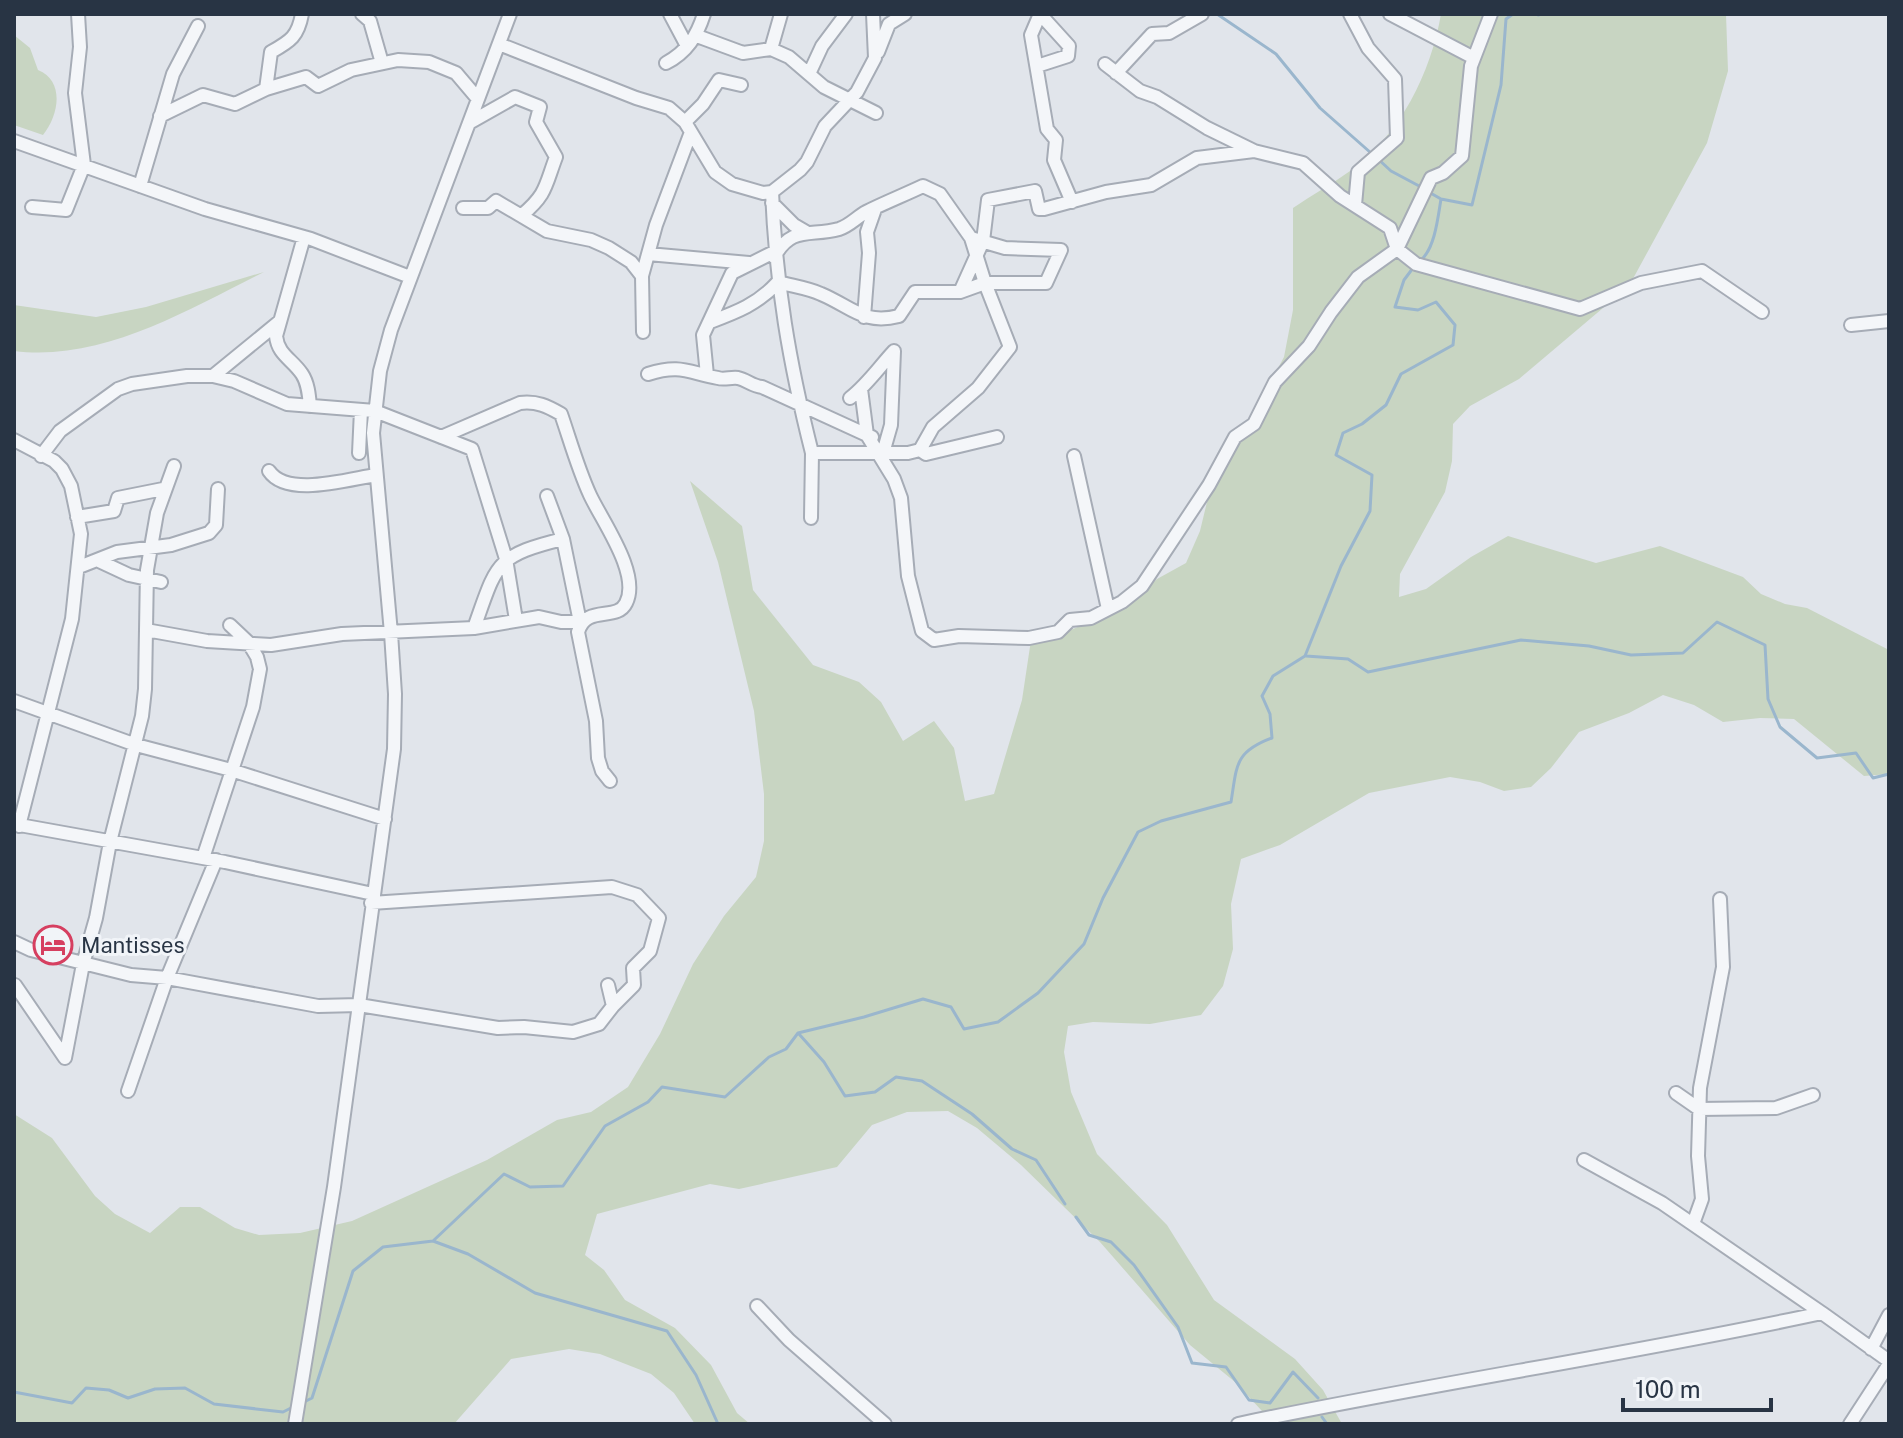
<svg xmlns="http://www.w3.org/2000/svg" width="1903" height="1438" viewBox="0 0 1903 1438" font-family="'Public Sans',sans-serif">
  <rect width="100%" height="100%" fill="#e1e5eb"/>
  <path fill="#c8d5c2" d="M1441,14h285l2,57 -21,72 -78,143 -110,93 -49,27 -17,18 -1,37 -7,31 -45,82 -1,23 27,-8 45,-32 37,-21 88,27 64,-17 83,31 18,17 24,10 22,4 82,42v124l-25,2 -70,-57 -34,-1 -37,4 -29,-17 -31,-10 -34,18 -50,19 -28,36 -20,19 -27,4 -24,-9 -30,-5 -81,16 -89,52 -39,14 -10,45 2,45 -10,37 -22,29 -51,9 -57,-2 -25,4 -4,26 7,40 26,62 70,71 47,75 81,59 28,31 19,34h-68l-39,-42 -45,-37 -90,-103 -79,-77 -44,-37 -29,-17 -41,1 -35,13 -35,42 -98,22 -29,-5 -113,30 -12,41 19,15 21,30 50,28 36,37 26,48 13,11h-55l-21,-31 -23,-19 -51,-20 -31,-5 -58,10 -57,65h-440v-310l38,24 43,58 20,18 35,19 30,-26h20l35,21 24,7 41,-2 52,-12 135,-61 70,-40 34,-8 37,-25 32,-53 33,-70 31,-48 32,-39 8,-36v-47l-10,-83 -36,-149 -28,-81 52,45 11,64 60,75 46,17 22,20 22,39 31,-20 20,27 11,53 29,-7 28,-94 9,-60 28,-5 68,-29 30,-27 29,-16 14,-32 7,-29 77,-145 9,-47v-102c19,-13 39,-24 57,-37 50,-36 81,-98 91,-157z
    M14,35l16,13 8,22c27,11 21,45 5,65l-29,-10z
    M264,272c-77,38 -161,90 -250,79v-46l82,12 50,-10z"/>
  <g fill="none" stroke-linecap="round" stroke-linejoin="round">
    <path stroke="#9ab6cd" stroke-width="3" d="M1217,14l59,40 44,54 51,45
      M1538,15l4,-1
      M1377,158l14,13 30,16
      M1427,191l14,8
      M1421,260c14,-12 17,-43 20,-61l31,6 29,-120 5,-66 7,-5
      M1306,656l42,3 20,13 153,-32 68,6 42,9 52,-2 34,-31 48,23 3,54 12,28 37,31 39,-5 17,25 16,-4
      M799,1034l25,28 21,34 30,-4 21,-15 26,4 50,33 40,35 24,11 29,44
      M1076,1217l13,18 22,7 23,23 44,62 14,36 34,4 23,33 21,3 23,-31 25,26
      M433,1241l35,13 67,39 132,38 29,44 22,49
      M14,1392l58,11 14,-15 23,2 19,8 27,-9 30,-1 29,16 69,8 12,-6
      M302,1403l10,-5 41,-127 30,-24 50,-6 71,-67 26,13 33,-1 42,-60 43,-24 14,-15 63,10 44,-40 17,-8 12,-16 66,-16 59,-18 28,8 13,22 34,-7 40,-29 46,-49 19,-46 35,-66 23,-11 70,-19c6,-36 3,-50 41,-64l-2,-24 -8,-18 11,-20 32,-20 36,-90 29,-55 2,-36 -36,-20 7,-22 19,-9 24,-19 15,-31 52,-29 2,-20 -19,-23 -18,8 -23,-3 9,-27 9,-12
      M1322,1417l5,7"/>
    <defs>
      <path id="minor" d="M362,14l8,7 12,42
        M670,14l17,32
        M1040,14l-9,21 16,94 9,11 -2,20 18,42
        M1350,14l18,34 27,31 2,59 -39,34 -3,33
        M1390,14l84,44
        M697,36l46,17 28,-4 18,8 35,30 52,26
        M499,44l137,54 33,10 16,14 30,50 17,12 31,9 9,-1 28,-22 7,-8 18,-36 32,-34 18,-34 -2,-44
        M771,49l10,-35
        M878,52l11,-28 16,-10
        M666,63c21,-11 31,-27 38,-49
        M1105,64l35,27 17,6 50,31 47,23
        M1037,66l31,-10 1,-10 -29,-32
        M1116,73l36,-39 17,-1 33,-19
        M809,74l13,-28 24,-32
        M266,89l5,-37c20,-11 27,-16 31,-38
        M160,116l43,-21 32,9 31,-15 40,-12 12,9 33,-16 47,-10 31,2 27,11 22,26
        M685,122l18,-18 16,-24 22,5
        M469,123l46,-26 25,10 -4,15 20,35c-11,29 -9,37 -34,58
        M14,141l191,68 106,30 99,38
        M140,186l33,-112 25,-48
        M772,203l22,22 12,7
        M32,207l34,3 18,-45 -9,-72 5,-46 -2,-33
        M463,208h25l8,-7 51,30 44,9 18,8 22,14 11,14
        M304,237l-28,99c2,19 16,23 26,38 6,9 7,21 8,32
        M648,254l101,9
        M774,257c18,-32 36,-20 65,-28 10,-3 18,-12 27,-17 18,-9 38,-17 57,-26l17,8 31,44
        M960,292l23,-51 5,-41 47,-9 4,18h5l62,-17 45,-7 46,-27 57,-7 49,12 37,33 50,32 7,21 19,15 164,45 61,-26 61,-12 60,41
        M864,317l5,-64 -2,-21 8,-23
        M710,322c27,-10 48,-18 68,-40 14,4 30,6 43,12 31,13 42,31 78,22l16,-24h45l25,-9 -14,-45 34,10 56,2 -15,33h-61l25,64 -32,41 -45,39 -13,23 -12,3h-96c-23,-91 -36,-168 -40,-261
        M1851,325l38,-4
        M643,332l-1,-56 14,-51 35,-93
        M648,374c32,-10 39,-2 70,4 6,2 13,-1 20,0 9,2 14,8 24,9l105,48 27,44 7,19 7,78 14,55 12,9 25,-4 70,2 29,-6 12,-12 21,-2 31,-16 20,-16 67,-101 26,-48 19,-13 21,-42 34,-36 22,-34 27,-35 39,-28 34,-71 12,-5 19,-17 9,-90 20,-52
        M707,375l-4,-40 29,-62 42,-21
        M213,376l66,-54
        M861,389l6,46 5,2
        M850,398c17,-13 30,-32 44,-47l-3,74 -8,28
        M441,437l79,-34c17,-2 27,3 41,11 9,26 17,55 29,81 12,26 51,79 36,108 -9,19 -40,1 -48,29l18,89 2,37 4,13 8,10
        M14,440l40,21 8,8 9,17 10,48 -9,85 -53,207
        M920,450l6,4 71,-17
        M359,453l2,-43
        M41,456l19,-25 58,-42 14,-5 55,-8h26l21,5 53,23 88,7 97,38 34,110 10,61
        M1074,456l34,153
        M269,471c18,27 80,8 107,4
        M77,517l37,-6 4,-13 45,-9
        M811,518l1,-65
        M99,561l30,14 32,7
        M79,567l38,-15 54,-7 38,-12 7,-8 2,-36
        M474,628c23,-64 20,-72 89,-89
        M146,630l61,11 64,4 71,-11 132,-6 65,-11 22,5h19l-17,-83 -16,-43
        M14,701l122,44 95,25 154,49
        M14,824l211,38 148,32
        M203,858l50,-151 7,-38 -3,-12 -9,-15 -18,-17
        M371,903l241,-16 25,8 22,23 -9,33 -17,17 1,17 -21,21
        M14,942l17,8 100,25 36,3 151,28 41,-1 139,23 26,-1 49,5 26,-8 14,-18 -5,-21
        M15,985l50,73
        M65,1058l18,-94 13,-46 14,-76 32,-126 3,-27 2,-119 10,-57 17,-47
        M128,1091l39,-113 49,-118
        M1676,1093l23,16 77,-1 37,-13
        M1584,1160l78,43 160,110
        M1693,1224l9,-25 -4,-43 2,-68 23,-121 -3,-68
        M757,1306l32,34 96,84
        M1871,1349l18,-34
        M295,1424l39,-237 60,-438 1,-55 -4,-61 -18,-200 7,-62 11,-41 119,-316
        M1238,1424c194,-41 390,-69 584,-111l67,48
        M1850,1424l39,-60"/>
    </defs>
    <use href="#minor" stroke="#a6acb6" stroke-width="16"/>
    <use href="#minor" stroke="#f4f6f9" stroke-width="12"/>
  </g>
  <defs>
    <symbol id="hotel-ring" viewBox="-11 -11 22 22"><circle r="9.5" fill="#f1f4f8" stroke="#d63f60" stroke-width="1.5"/><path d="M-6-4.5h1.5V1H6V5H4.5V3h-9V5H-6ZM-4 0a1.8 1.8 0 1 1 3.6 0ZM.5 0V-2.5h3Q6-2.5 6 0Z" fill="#d63f60"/></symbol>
  </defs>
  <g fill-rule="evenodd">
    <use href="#hotel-ring" x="31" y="923" width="44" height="44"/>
  </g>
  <g text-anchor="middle" stroke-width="6" stroke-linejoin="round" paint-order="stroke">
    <g font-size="22" fill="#283444" stroke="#f1f4f8" text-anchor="start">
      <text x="81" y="953">Mantisses</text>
    </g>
  </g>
  <rect width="1903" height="1438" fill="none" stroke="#283444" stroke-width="32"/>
  <path d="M1623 1398v12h148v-12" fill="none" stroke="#283444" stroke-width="4"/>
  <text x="1635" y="1398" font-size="24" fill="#283444" stroke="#f1f4f8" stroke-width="6" paint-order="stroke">100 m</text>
</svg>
